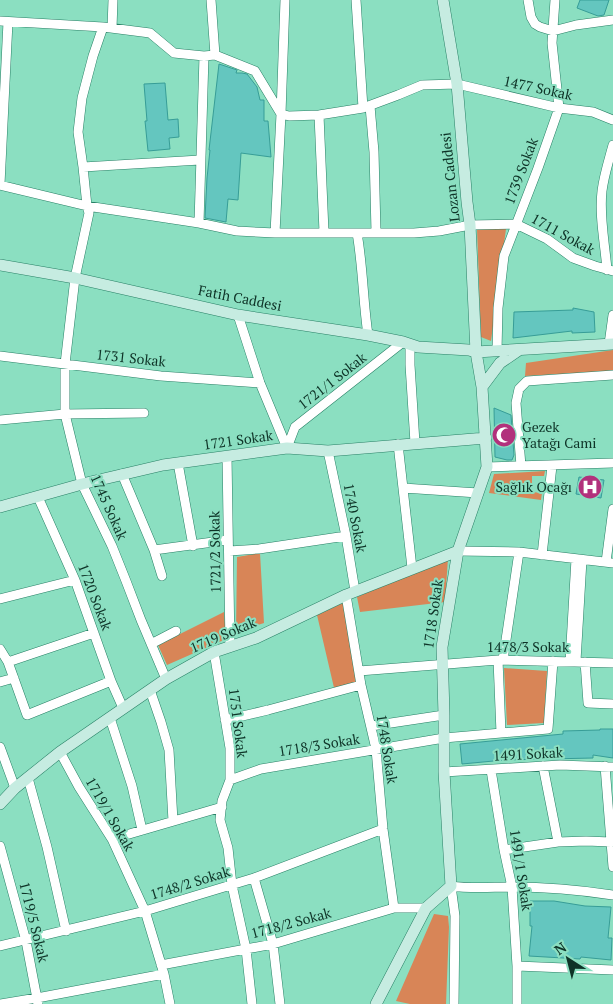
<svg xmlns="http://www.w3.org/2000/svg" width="613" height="1004" viewBox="0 0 613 1004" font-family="'PT Serif',serif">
  <rect width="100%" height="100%" fill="#8bdfc1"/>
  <path fill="#d88557" d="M477,229h29l-15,112 -10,-4z
    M613,350v21l-88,5 1,-13z
    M545,471l-1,5h-12v16l10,1 -1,7 -52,-7 5,-19z
    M260,553l4,70 -28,9 1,-75z
    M448,558l-3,44 -85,10 -3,-15z
    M343,603l14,79 -22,10 -18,-77z
    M224,612l2,27 -59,26 -9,-20z
    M504,668l43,3 -3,52 -37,2z
    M434,914l14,2 1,11 -3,77h-36l-14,-3z"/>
  <path fill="#64c6bf" stroke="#379d97" d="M580,0h29l-5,15 -6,1 -21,-8z
    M219,64l18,6 -1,3h6l5,1 10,13 3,13h4v21h4l3,36 -30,-4 -3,47 -10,-1 -2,23 -21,-4 2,-40 3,-28h-1z
    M165,83l3,37 10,-1 1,18 -10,1 1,11 -22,2 -3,-30h2l-3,-37z
    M573,308l21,4 1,20 -23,1v-2l-59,7 1,-26 59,-2z
    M494,408l17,7 3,40 -2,5h-5l-12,-3z
    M579,477l25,3 -3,18 -25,-4z
    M600,729h13v29l-20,-3v3l-89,2 -42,4 -2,-20 103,-10v-3l37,-1z
    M530,901h24l31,5 26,1 -3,31h4l-1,22 -30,-3 -1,2 -51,-3 3,-30h-2z"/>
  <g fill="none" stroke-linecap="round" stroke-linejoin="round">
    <defs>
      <path id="street" d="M211,0l4,55
        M356,0l7,108
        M528,0l3,17 4,7 5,3 13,4 23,-6 37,-5
        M0,21l103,6 47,6 24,20 30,3 11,-1 40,16 26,43 8,2 30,-1 44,-7 35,-13 24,-10 35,-1 102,24 34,4 20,8
        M103,27l-10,29 -11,42 -4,34 5,35 4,39 2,7 -14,65 -10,86v50l17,70 30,62 14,35 15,39 25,59
        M112,28l1,-28
        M370,106l4,46 2,80
        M319,115l5,117
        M83,167l117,-7
        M0,184l8,-162
        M0,185l87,21 112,17 38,8 38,2h139l25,-2 31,-6 46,-1 31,15 26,19 22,8 18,5
        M199,223l5,-167
        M275,233l6,-119 4,-114
        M357,233c6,34 6,68 11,102
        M607,270c-2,-26 -8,-54 -5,-79 2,-16 7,-31 11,-46
        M238,315l22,68 27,65
        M609,344l4,-29
        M410,345v20l5,78
        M497,351l1,-43 6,-52 34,-88 21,-60 -7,-65 3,-43
        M0,356l161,20 99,7
        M0,420l65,-6 79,-1
        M398,444l14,124
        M287,448l8,-21 108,-85
        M328,451l18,85 9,55
        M227,456l3,191
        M178,463l15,83
        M521,466l-5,-63 3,-14 8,-8 86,-6
        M487,467l126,-4
        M122,474l32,76 8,26
        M403,488l75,5
        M38,497l37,83 36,101 12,27
        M154,550l74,-10
        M229,551l30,-2 87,-13
        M458,551l61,1 94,11
        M542,555l10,-89
        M606,562l7,-53
        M346,595l15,90 15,64 7,80 11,79
        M0,599l75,-19
        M151,644l25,-13
        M0,649l8,13 19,53 84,-34
        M214,652l16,96v32l-8,21 -2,19 8,28 4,37 14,64 6,55
        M498,660l3,73
        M503,660l16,-108
        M570,661l6,-102
        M576,661l6,-101
        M8,662l86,-29
        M585,662l3,41 25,1
        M359,671l139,-11 115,3
        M0,682l14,-4
        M150,690l11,32 8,28 4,71
        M110,718l22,68 10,44
        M225,720l43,-10 93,-25
        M371,726l73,-11
        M0,747l15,41
        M60,752l19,35 33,52 33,72 19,63 6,30
        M543,766l15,76
        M605,766l8,101
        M491,770l13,80 8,37 5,79v38
        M444,772l116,-7 53,2
        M28,778l19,69 19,84
        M230,780l31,-11 183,-31 104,-9 5,-68
        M112,839l110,-32
        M0,846l26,95 12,63
        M504,850l54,-8 28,-1 25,1
        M254,878l19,66 7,60
        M0,946l145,-35 109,-33 129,-49
        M161,965l112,-21 121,-36h32
        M517,966l96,4
        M0,1004l37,-6 127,-24
        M454,1004l1,-88 -4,-30c20,3 41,1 61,1 34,0 68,3 101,8"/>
      <path id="secondary" d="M0,265l75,13 163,37 130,20 35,7 15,5 51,3 7,2 137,-8
        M482,387l18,-24 19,-13
        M0,507l82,-23 81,-19 124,-17 41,3 158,-13
        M0,804l15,-16 45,-36 106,-73 48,-27 42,-14 90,-43 112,-44
        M376,1004l50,-96 25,-22 -7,-114v-57l-2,-68 16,-96 29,-84 -5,-80 -6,-35 -6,-127 -3,-23 -10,-118 -14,-84"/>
    </defs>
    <use href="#street" stroke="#288066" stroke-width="10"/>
    <use href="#secondary" stroke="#288066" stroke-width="12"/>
    <use href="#street" stroke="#fff" stroke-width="9"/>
    <use href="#secondary" stroke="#c6ece1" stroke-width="11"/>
  </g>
  <defs>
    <symbol id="mosque-disc" viewBox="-11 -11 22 22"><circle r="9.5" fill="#b2317c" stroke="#8bdfc1"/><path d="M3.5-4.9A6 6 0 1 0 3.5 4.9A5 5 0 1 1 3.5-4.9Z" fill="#fff"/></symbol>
    <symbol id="hospital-disc" viewBox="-11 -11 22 22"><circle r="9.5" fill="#b2317c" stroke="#8bdfc1"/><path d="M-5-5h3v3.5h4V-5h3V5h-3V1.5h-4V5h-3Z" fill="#fff"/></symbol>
  </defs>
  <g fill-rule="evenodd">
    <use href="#mosque-disc" x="490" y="421" width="28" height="28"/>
    <use href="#hospital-disc" x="576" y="473" width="28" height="28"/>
  </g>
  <g text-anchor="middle" stroke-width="4" stroke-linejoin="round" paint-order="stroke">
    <g font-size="14" fill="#0e3327" stroke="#8bdfc1">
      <text transform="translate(538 88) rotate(12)" y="5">1477 Sokak</text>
      <text transform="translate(521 171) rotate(-69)" y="5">1739 Sokak</text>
      <text transform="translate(450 177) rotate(-96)" y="5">Lozan Caddesi</text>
      <text transform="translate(563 234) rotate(29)" y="5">1711 Sokak</text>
      <text transform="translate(240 298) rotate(11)" y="5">Fatih Caddesi</text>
      <text transform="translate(131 358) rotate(6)" y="5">1731 Sokak</text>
      <text transform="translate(332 381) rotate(-38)" y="5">1721/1 Sokak</text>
      <text transform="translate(238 440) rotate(-8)" y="5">1721 Sokak</text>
      <text transform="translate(109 507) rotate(66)" y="5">1745 Sokak</text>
      <text transform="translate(355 518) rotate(79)" y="5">1740 Sokak</text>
      <text transform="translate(215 552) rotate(-91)" y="5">1721/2 Sokak</text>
      <text transform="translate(95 597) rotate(69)" y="5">1720 Sokak</text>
      <text transform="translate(433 614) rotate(-82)" y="5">1718 Sokak</text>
      <text transform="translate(223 635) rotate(-23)" y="5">1719 Sokak</text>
      <text x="528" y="652">1478/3 Sokak</text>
      <text transform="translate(238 723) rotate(83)" y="5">1751 Sokak</text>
      <text transform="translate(319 745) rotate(-9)" y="5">1718/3 Sokak</text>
      <text transform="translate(387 749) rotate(81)" y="5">1748 Sokak</text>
      <text transform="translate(528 754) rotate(-3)" y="5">1491 Sokak</text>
      <text transform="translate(110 814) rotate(60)" y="5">1719/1 Sokak</text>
      <text transform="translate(521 870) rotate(81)" y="5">1491/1 Sokak</text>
      <text transform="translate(190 883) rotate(-17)" y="5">1748/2 Sokak</text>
      <text transform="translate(34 922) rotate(76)" y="5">1719/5 Sokak</text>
      <text transform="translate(291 923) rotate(-15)" y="5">1718/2 Sokak</text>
    </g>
    <g font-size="14" fill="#0e3327" stroke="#8bdfc1" text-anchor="start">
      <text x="522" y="432">Gezek<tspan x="522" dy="16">Yatağı Cami</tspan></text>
      <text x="572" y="492" text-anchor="end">Sağlık Ocağı</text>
    </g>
  </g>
  <g transform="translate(568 959) rotate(324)" stroke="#8bdfc1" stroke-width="4" paint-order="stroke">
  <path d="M0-4L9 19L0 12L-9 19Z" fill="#0e3327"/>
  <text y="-8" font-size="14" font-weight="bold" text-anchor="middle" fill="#0e3327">N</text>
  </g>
</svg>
